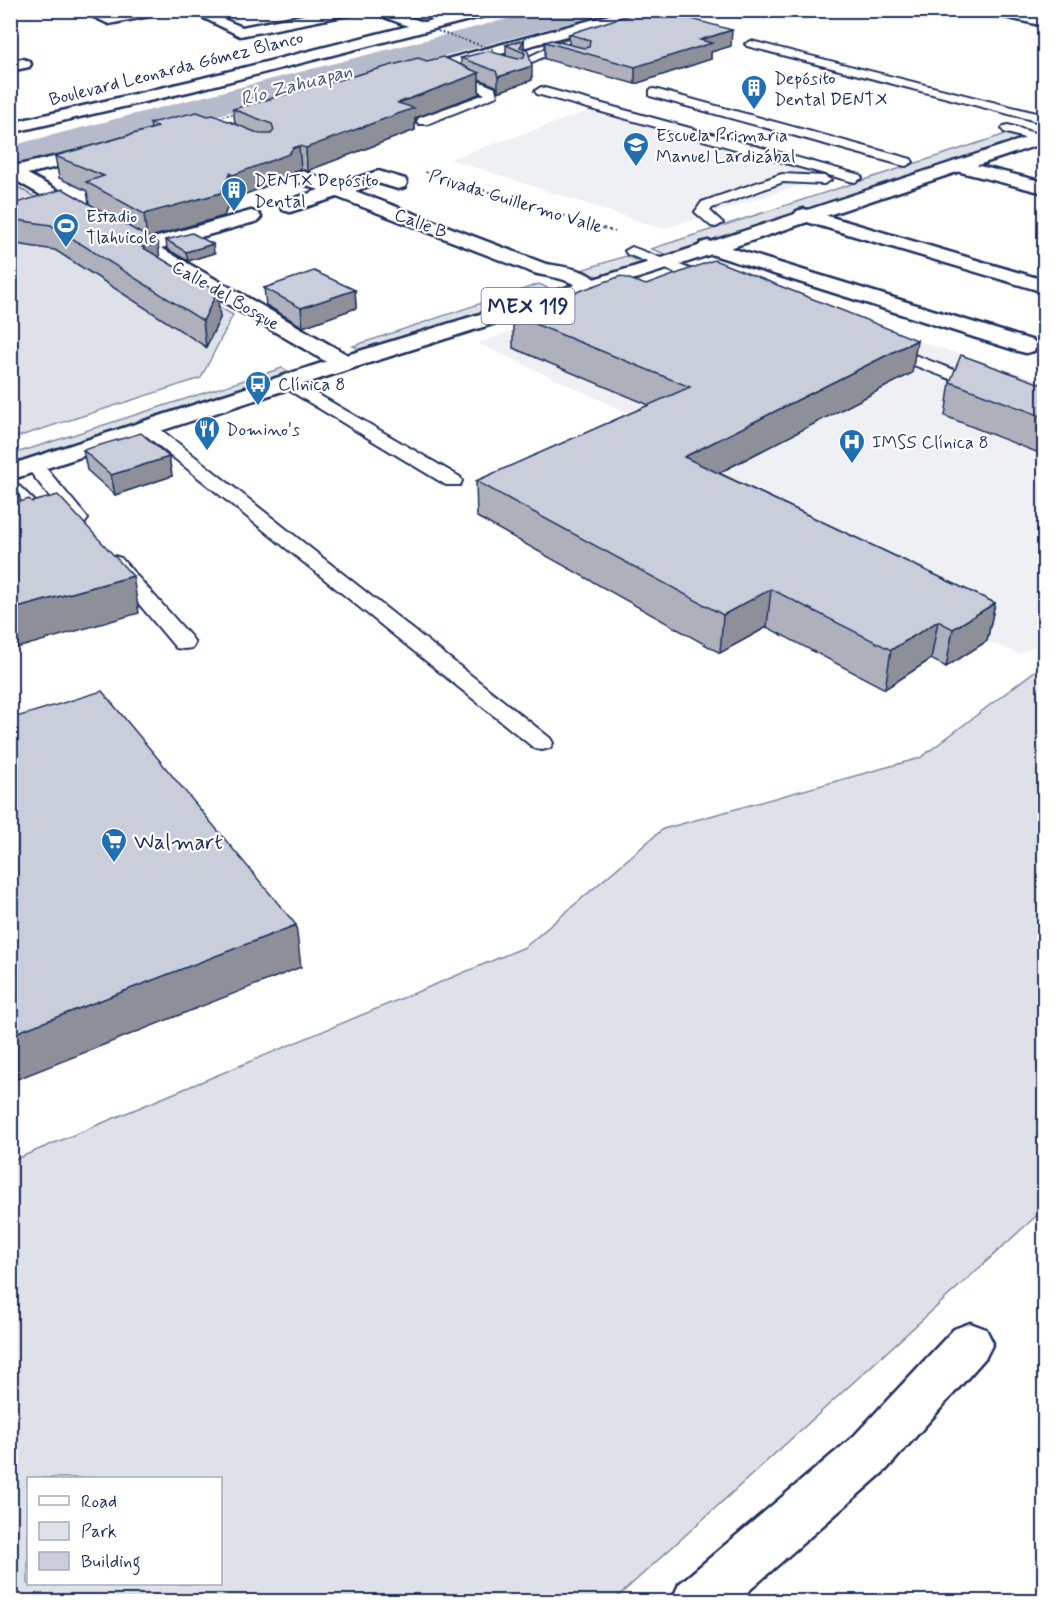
<svg xmlns="http://www.w3.org/2000/svg" width="1055" height="1612" viewBox="0 0 1055 1612" font-family="Mynerve,sans-serif">
  <rect width="100%" height="100%" fill="#fff"/>
  <filter id="ink" filterUnits="userSpaceOnUse"><feTurbulence type="fractalNoise" baseFrequency=".0167" numOctaves="2"/><feDisplacementMap in="SourceGraphic" scale="12" xChannelSelector="R" yChannelSelector="G"/><feConvolveMatrix kernelMatrix="1 2 1 2 8 2 1 2 1" color-interpolation-filters="sRGB"/></filter>
  <g filter="url(#ink)">
    <path fill="#eff0f4" d="M589,111l238,66 -164,52 -213,-70z
      M692,269l352,112v261l-25,12 -32,-13 -261,-147 -61,-64 -187,-87z"/>
    <path fill="#dee1e7" stroke="#7c88a2" stroke-width="1.5" fill-rule="evenodd" d="M1006,134l25,7 -360,115 -20,-7z
      M11,183l222,132 -32,63 -190,61z
      M626,256l19,8 -43,14 -21,-8z
      M539,284l17,8 -188,61 -15,-7z
      M282,368l13,7 -284,94 -1,-14z
      M1044,664v545l-431,392h-602v-440l514,-214 138,-118 257,-71zM220,1478v106h-192v-106z"/>
    <g fill="none" stroke-linecap="round" stroke-linejoin="round">
      <path fill="#b5bbca" fill-rule="evenodd" d="M542,10h54l-4,7 -582,153v-24z"/>
      <defs>
        <path id="lane" d="M600,32l4,1v4l-38,10 -34,15h-8l-2,-2 36,-17z
          M751,41l293,74v5l-8,1 -289,-75 -2,-2z
          M450,69l45,19 2,8 -70,28h-8l-2,-3 2,-3 66,-24 -39,-20 -2,-2z
          M541,87l319,88 2,3 -7,4 -5,-1 -313,-87 -2,-3z
          M654,89l257,70 2,3 -7,4 -5,-1 -251,-69v-6z
          M1008,125l36,11v8l-40,-12 -2,-3 2,-3z
          M782,174l42,2 7,4 -7,4 -41,-2 -71,26 -2,3 13,12 -7,4 -5,-1 -16,-14 7,-10z
          M632,247l87,33 3,3 -3,3h-10l-82,-32 -2,-3z
          M883,343l161,61v11l-167,-64 -2,-3 2,-3z
          M288,377l172,100 2,4 -2,4h-14l-164,-99 -2,-4 2,-4z
          M149,424l6,1 395,313 3,5 -3,5 -8,2 -8,-2 -391,-315 -3,-4 3,-4z
          M34,460l6,1 45,54 3,4 -3,4h-14l-43,-54 -3,-4 3,-4z
          M10,483l7,1 32,31 -8,16 -31,11v-13l16,-6 3,-7 -19,-17z
          M114,556l7,2 71,80 3,5 -3,5 -8,1 -8,-1 -69,-82 -3,-4 3,-4z"/>
        <path id="street" d="M79,10h20l12,5 24,-5h31l-7,4 -50,10z
          M328,10h32l-7,4 -113,22 -38,-19 7,-4 33,14z
          M365,10h23l41,14 2,3 -7,4 -5,-1z
          M985,10h28l31,8v8l-57,-13z
          M23,59l6,2 2,3 -2,3 -19,4v-10z
          M959,161l85,21v11l-91,-23 -3,-4 3,-4z
          M15,167l132,73 104,-29 7,2 3,4 -3,4 -97,27 192,110 3,5 -3,5 -8,2 -8,-2 -327,-191v-9z
          M302,171l36,13 40,-13 27,8 2,4 -2,4 -7,2 -20,-6 -23,8 191,73c19,3 44,5 55,22l-3,4c-13,4 -19,-5 -31,-9 -10,-4 -22,-5 -33,-8l-197,-76 -47,15 -7,-2 -3,-4 3,-4 36,-12 -23,-9 -3,-4 3,-4z
          M804,209l240,71v12l-247,-73 -3,-4 3,-4z
          M708,241l326,100 3,5 -3,5 -8,2 -8,-2 -317,-100 -3,-4 3,-4z
          M970,1323l16,6 7,14 -7,14 -99,112 -151,133h-65l8,-18 174,-147 101,-108z"/>
        <path id="secondary" d="M472,10h26l-2,3 -304,78 -182,42v-10l181,-42z
          M628,10h25l-2,3 -232,63 -6,2 -8,-5 2,-3z
          M98,147l6,1 3,4 -3,4 -94,22v-11z"/>
        <path id="primary" d="M1044,132v11l-374,125 -317,100 -343,112v-15l327,-107 319,-98z"/>
      </defs>
      <use href="#lane" stroke="#1b2f5e" stroke-width="4"/>
      <use href="#street" stroke="#1b2f5e" stroke-width="5"/>
      <use href="#secondary" stroke="#1b2f5e" stroke-width="5"/>
      <use href="#primary" stroke="#1b2f5e" stroke-width="5"/>
      <path stroke="#1b2f5e" stroke-width="1.5" stroke-dasharray="2 2" stroke-linecap="butt" d="M215,118l22,-5
        M425,172l27,9"/>
      <path stroke="#1b2f5e" stroke-width="2" stroke-dasharray="3 3" stroke-linecap="butt" d="M448,179l167,53"/>
      <use href="#lane" fill="#fff" fill-rule="evenodd"/>
      <use href="#street" fill="#fff" fill-rule="evenodd"/>
      <use href="#secondary" fill="#fff" fill-rule="evenodd"/>
      <use href="#primary" fill="#fff" fill-rule="evenodd"/>
      <path stroke="#1b2f5e" stroke-width="1.5" stroke-dasharray="2 2" stroke-linecap="butt" d="M434,30l61,20"/>
    </g>
    <path fill="#aeb1bb" stroke="#1b2f5e" stroke-width="1.5" d="M569,34l162,12 -20,6v7l-76,25 -90,-25v-17l24,2z
      M524,40v9l8,31 -34,12 -2,-6 -17,-7v15l-64,24v12l-108,41 -6,-2 -6,2 -4,6 -56,21 -3,-2 -8,20 -76,21 12,21 57,34 3,26 -14,29 -151,-97 -45,-7v-38l79,-1 -2,-13 -28,-13 -4,-22 96,-27 -1,-6 58,-7 27,7 -2,-14 194,-48 34,4v-7l45,-2v-11z
      M166,240l48,13 -26,8 -21,-12z
      M646,285l271,55 -5,33 -193,100 276,130 -8,38 -41,26 -15,-8 -46,30 -118,-62 -47,26 -243,-136 -1,-36 173,-76 -136,-57v-33z
      M264,288l91,2 1,18 -53,19 -37,-22z
      M950,382l94,3v70l-99,-39z
      M83,450l86,7 3,19 -57,19 -28,-25z"/>
    <path fill="#8d9099" stroke="#1b2f5e" stroke-width="1.5" d="M732,30l-1,16 -20,6v7l-76,25v-17l65,-27z
      M524,40v13l-4,-6z
      M532,66v14l-34,12v-15z
      M479,73v21l-64,24v12l-108,41 -1,-23 92,-45z
      M299,146l2,23 -6,2 -4,6 -56,21 -2,-23z
      M230,173l2,23 -8,20 -77,22 -3,-24z
      M158,243l3,25 -19,-21z
      M213,244l1,9 -26,8 -2,-9z
      M355,290l1,18 -53,19 -2,-19z
      M217,292l3,26 -14,29 -3,-26z
      M917,340l-5,33 -230,119 2,-35z
      M169,457l3,19 -57,19 -4,-20z
      M17,485l8,35 -15,7v-39z
      M133,576l6,37 -129,37v-40z
      M771,589l-4,38 -47,26 3,-38z
      M995,603l-8,38 -41,26 7,-38z
      M938,621l-7,38 -46,30 6,-39z
      M296,925l5,42 -291,115v-47z"/>
    <path fill="#caceda" stroke="#1b2f5e" stroke-width="1.5" d="M644,10h15l73,20 -32,10 12,3 -77,24 -90,-25 6,-2 33,8 5,-1 1,-7 -21,-6z
      M524,40l-4,7 8,4 4,15 -34,11 -2,-6 -35,-13 27,-7 30,8 6,-2 1,-4 -19,-8z
      M443,57l36,16 -81,30 16,5 -108,40 -7,-2 -6,2 -4,6 -56,21 -3,-2 -9,20 -77,21 -58,-32 18,-6 -49,-20 103,-29 -8,-4 47,-11 11,4 5,-1 47,19h11l3,-4 -2,-6 -39,-15 185,-51 9,3z
      M63,189l95,54 -16,4 75,45 -14,29 -152,-96 -41,-6v-14z
      M192,233l21,11 -27,8 -20,-12z
      M714,260l203,80 -233,117 311,146 -42,26 -15,-8 -47,29 -120,-61 -48,26 -247,-134 214,-94 -177,-72 108,-39 25,9z
      M314,271l41,19 -54,18 -37,-20z
      M961,355l83,30v32l-94,-35z
      M141,433l28,24 -58,18 -28,-25z
      M10,477l7,8 -7,3z
      M58,495l75,81 -123,34v-105l19,-6 3,3z
      M102,691l194,234 -286,110v-316z"/>
  </g>
  <defs>
    <symbol id="building-pin" viewBox="-11 -11 22 30"><path d="M0 17L-7.5 6A9.5 9.5 0 1 1 7.5 6Z" fill="#1f6fb2" stroke="#fff"/><path d="M-4-6H4V6H1V3H-1V6H-4ZM-2.5-4.3h1.7v1.8h-1.7ZM.8-4.3h1.7v1.8H.8ZM-2.5-1h1.7V.8h-1.7ZM.8-1h1.7V.8H.8Z" fill="#fff"/></symbol>
    <symbol id="school-pin" viewBox="-11 -11 22 30"><path d="M0 17L-7.5 6A9.5 9.5 0 1 1 7.5 6Z" fill="#1f6fb2" stroke="#fff"/><path d="M0-5L7-2L0 1L-7-2ZM-4 1L0 2.5L4 1V4Q0 6-4 4Z" fill="#fff"/></symbol>
    <symbol id="stadium-pin" viewBox="-11 -11 22 30"><path d="M0 17L-7.5 6A9.5 9.5 0 1 1 7.5 6Z" fill="#1f6fb2" stroke="#fff"/><path d="M0-5a6.5 5 0 1 0 0 10a6.5 5 0 1 0 0-10ZM-3.5-1.8h7v3.6h-7Z" fill="#fff"/></symbol>
    <symbol id="bus-pin" viewBox="-11 -11 22 30"><path d="M0 17L-7.5 6A9.5 9.5 0 1 1 7.5 6Z" fill="#1f6fb2" stroke="#fff"/><path d="M-5-6H5V4H4V6H2V4H-2V6H-4V4H-5ZM-3.5-4V0h7V-4ZM-3.5 1.2v1.5H-2V1.2ZM2 1.2v1.5H3.5V1.2Z" fill="#fff"/></symbol>
    <symbol id="restaurant-pin" viewBox="-11 -11 22 30"><path d="M0 17L-7.5 6A9.5 9.5 0 1 1 7.5 6Z" fill="#1f6fb2" stroke="#fff"/><path d="M-5-6h1v4h1v-4h1v4h1v-4h1v5L-1.5 .5V6h-2V.5L-5-1ZM5-6V6H3V1.5H1.5Q1.5-4 5-6Z" fill="#fff"/></symbol>
    <symbol id="hospital-pin" viewBox="-11 -11 22 30"><path d="M0 17L-7.5 6A9.5 9.5 0 1 1 7.5 6Z" fill="#1f6fb2" stroke="#fff"/><path d="M-5-5h3v3.5h4V-5h3V5h-3V1.5h-4V5h-3Z" fill="#fff"/></symbol>
    <symbol id="supermarket-pin" viewBox="-11 -11 22 30"><path d="M0 17L-7.5 6A9.5 9.5 0 1 1 7.5 6Z" fill="#1f6fb2" stroke="#fff"/><path d="M-6-5.5h2.5l.6 2H6L4.5 2H-2.5L-4.4-4H-6ZM-1.5 3.2a1.3 1.3 0 1 0 .1 0ZM3 3.2a1.3 1.3 0 1 0 .1 0Z" fill="#fff"/></symbol>
  </defs>
  <g fill-rule="evenodd">
    <use href="#building-pin" x="739" y="73" width="30" height="40"/>
    <use href="#school-pin" x="621" y="130" width="30" height="40"/>
    <use href="#building-pin" x="219" y="175" width="30" height="40"/>
    <use href="#stadium-pin" x="51" y="211" width="30" height="40"/>
    <use href="#bus-pin" x="243" y="369" width="30" height="40"/>
    <use href="#restaurant-pin" x="192" y="414" width="30" height="40"/>
    <use href="#hospital-pin" x="837" y="427" width="30" height="40"/>
    <use href="#supermarket-pin" x="99" y="826" width="30" height="40"/>
  </g>
  <g text-anchor="middle" stroke-width="4.5" stroke-linejoin="round" paint-order="stroke">
    <g font-size="18" fill="#1b2f5e" stroke="#fff">
      <text transform="translate(176 68) rotate(-14)" y="6">Boulevard Leonarda Gómez Blanco</text>
      <text transform="translate(516 201) rotate(17)" y="6">Privada Guillermo Valle</text>
      <text transform="translate(421 223) rotate(21)" y="6">Calle B</text>
      <text transform="translate(226 295) rotate(30)" y="6">Calle del Bosque</text>
    </g>
    <g font-size="18" fill="#1b2f5e" stroke="#fff" text-anchor="start">
      <text x="774" y="84">Depósito<tspan x="774" dy="21">Dental DENTX</tspan></text>
      <text x="656" y="141">Escuela Primaria<tspan x="656" dy="21">Manuel Lardizábal</tspan></text>
      <text x="254" y="186">DENTX Depósito<tspan x="254" dy="21">Dental</tspan></text>
      <text x="86" y="222">Estadio<tspan x="86" dy="21">Tlahuicole</tspan></text>
      <text x="278" y="390">Clínica 8</text>
      <text x="226" y="435">Domino's</text>
      <text x="872" y="448">IMSS Clínica 8</text>
    </g>
    <g font-size="20" font-style="italic" fill="#49597e" stroke="#fff">
      <text transform="translate(296 84) rotate(-15)" y="7">Río Zahuapan</text>
    </g>
    <rect fill="#fff" stroke="#5f6d8e" stroke-width="1.5" x="481.5" y="288" width="93" height="36" rx="4.5"/>
    <g font-size="21" font-weight="bold" fill="#1b2f5e">
      <text x="528" y="313">MEX 119</text>
    </g>
    <g font-size="22" fill="#1b2f5e" stroke="#fff" text-anchor="start">
      <text x="134" y="849">Walmart</text>
    </g>
  </g>
  <rect width="1055" height="1612" fill="none" stroke="#fff" stroke-width="36"/>
  <rect x="18" y="18" width="1019" height="1576" fill="none" stroke="#1b2f5e" stroke-width="2" filter="url(#ink)"/>
  <rect x="27" y="1477" width="195" height="108" fill="#ffffff" stroke="#a4acbf" stroke-width="1.5"/>
  <rect x="39" y="1496" width="30" height="9" fill="#ffffff" stroke="#a4acbf" stroke-width="1.5"/>
  <text x="81" y="1507" font-size="18" fill="#1b2f5e">Road</text>
  <rect x="39" y="1522" width="30" height="18" fill="#dee1e7" stroke="#a4acbf" stroke-width="1.5"/>
  <text x="81" y="1537" font-size="18" fill="#1b2f5e">Park</text>
  <rect x="39" y="1552" width="30" height="18" fill="#caceda" stroke="#a4acbf" stroke-width="1.5"/>
  <text x="81" y="1567" font-size="18" fill="#1b2f5e">Building</text>
</svg>
